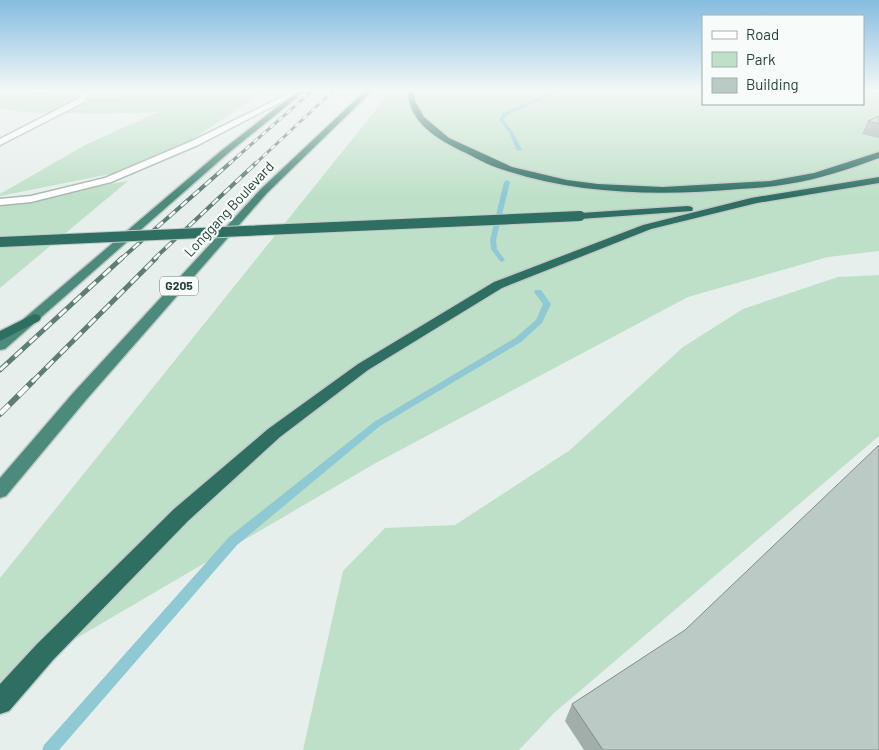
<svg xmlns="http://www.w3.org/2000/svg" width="879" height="750" viewBox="0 0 879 750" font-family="Barlow,sans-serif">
  <rect width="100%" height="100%" fill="#e6efeb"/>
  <path fill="#bfe0c8" d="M0,91h26l87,8 24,-8h127l-109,74 -155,31v-2l85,-49 73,-33 -66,2 -69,-2 -23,-4z
    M391,91h312v13h160v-13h16v160l-51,6 -140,40 -314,167 -374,219v-105z
    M128,181l-128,107v-86z
    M879,275v161l-325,277 -35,37h-216l40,-179 42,-43 70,-3 115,-75 113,-103 60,-38 95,-32z"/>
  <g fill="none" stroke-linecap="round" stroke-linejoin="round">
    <path fill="#8ec9d4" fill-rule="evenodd" d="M550,91h4l-4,5 -43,19 -4,5 10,12 9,18 -5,1 -8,-19 -10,-12 4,-7 45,-19z
      M507,180l3,2 -14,58 1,9 8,11 -3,2 -2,-1 -9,-12 -1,-9 14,-58z
      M535,290h6l10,14 -9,19 -21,19 -141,84 -143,119 -178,205h-17l2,-5 185,-208 145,-115 141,-84 21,-18 7,-16 -9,-12z"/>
    <defs>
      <path id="minor" d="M83,91h6l-5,11 -84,43v-6l78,-40z
        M294,91h8l-104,54 -87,37 -80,20 -31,3v-6l31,-3 74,-18 87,-37z"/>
      <path id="trunk" d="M298,91h7l-78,63 -222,195 -5,1v-11l221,-188z
        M365,91h7l-105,102 -181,207 -80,96 -6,2v-20l74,-86 187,-203z"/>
      <path id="motorway" d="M408,91h6l1,10 9,16 25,21 63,29 55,13 31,4 65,3 107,-6 44,-8 65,-21v6c-29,11 -60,21 -91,26 -16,3 -32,4 -49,5 -76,7 -158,6 -232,-18 -14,-4 -28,-11 -41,-18 -26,-12 -58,-30 -58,-62z
        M879,177v6l-122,20 -106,26 -149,59 -134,82 -88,67 -92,84 -135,139 -44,51 -9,3v-30l37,-40 137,-135 94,-80 90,-65 136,-82 149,-57 108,-27z
        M688,206l4,1 1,2 -1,2 -112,8 -5,-3 5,-3z
        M34,314l5,1 2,3 -2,3 -39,20v-10z"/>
    </defs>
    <use href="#minor" stroke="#a8b8b2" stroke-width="3"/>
    <use href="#trunk" stroke="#c2cac8" stroke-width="3"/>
    <use href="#motorway" stroke="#c2cac8" stroke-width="3"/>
    <use href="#minor" fill="#fff" fill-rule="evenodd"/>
    <use href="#trunk" fill="#4c8a7c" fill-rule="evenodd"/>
    <use href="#motorway" fill="#2f6f62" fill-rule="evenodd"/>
    <defs>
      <path id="rail-far3" d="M229,164l83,-73
        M255,164l78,-73"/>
      <path id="rail-far2" d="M121,259l109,-96
        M154,259l102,-96"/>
      <path id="rail-far1" d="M0,370l122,-112
        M32,382l124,-124"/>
      <path id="rail" d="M0,414l33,-33"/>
    </defs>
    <use href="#rail-far3" stroke="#5f7d75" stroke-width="3"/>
    <use href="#rail-far2" stroke="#5f7d75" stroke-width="4"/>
    <use href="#rail-far1" stroke="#5f7d75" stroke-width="5"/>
    <use href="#rail" stroke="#5f7d75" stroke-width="6"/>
    <use href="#rail-far3" stroke="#f7fbf9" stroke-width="2" stroke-dasharray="5.5" stroke-linecap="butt"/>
    <use href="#rail-far2" stroke="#f7fbf9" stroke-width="2.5" stroke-dasharray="8" stroke-linecap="butt"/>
    <use href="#rail-far1" stroke="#f7fbf9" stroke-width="3" stroke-dasharray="10" stroke-linecap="butt"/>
    <use href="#rail" stroke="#f7fbf9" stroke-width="4.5" stroke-dasharray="13" stroke-linecap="butt"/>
    <defs>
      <path id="motorway-bridge" d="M0,242l580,-26"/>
    </defs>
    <use href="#motorway-bridge" stroke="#c2cac8" stroke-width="12" stroke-linecap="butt"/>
    <use href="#motorway-bridge" stroke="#2f6f62" stroke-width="10"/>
  </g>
  <path fill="#a1aea9" d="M879,116v22l-17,-4 6,-13z
    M572,704l307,46h-295l-19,-29z"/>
  <path fill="#bbcac4" stroke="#838d89" d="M879,116v8l-11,-3z
    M879,445v305h-276l-31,-46 113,-74z"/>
  <linearGradient id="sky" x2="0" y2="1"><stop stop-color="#84bce0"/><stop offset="0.46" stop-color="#f4f8f6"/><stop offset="1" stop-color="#f4f8f6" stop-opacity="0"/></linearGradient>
  <rect width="879" height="196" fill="url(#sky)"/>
  <g text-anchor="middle" stroke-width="4.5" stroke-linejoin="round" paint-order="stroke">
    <rect fill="#f7fbf9" stroke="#637a73" stroke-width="1" x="160" y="276.5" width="38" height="19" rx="4"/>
    <g font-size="12" font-weight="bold" fill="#24423a">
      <text x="179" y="290">G205</text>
    </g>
    <g font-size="14" fill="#24423a" stroke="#f7fbf9">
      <text transform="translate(229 209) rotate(-47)" y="5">Longgang Boulevard</text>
    </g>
  </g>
  <rect x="702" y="15" width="162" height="90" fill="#f7fbf9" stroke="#a3b1ad"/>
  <rect x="712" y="31" width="25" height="8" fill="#ffffff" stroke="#a3b1ad"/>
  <text x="746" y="40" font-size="15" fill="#24423a">Road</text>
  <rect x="712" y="52" width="25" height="15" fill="#bfe0c8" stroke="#a3b1ad"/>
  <text x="746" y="65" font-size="15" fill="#24423a">Park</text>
  <rect x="712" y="78" width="25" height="15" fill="#bbcac4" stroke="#a3b1ad"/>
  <text x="746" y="90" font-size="15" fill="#24423a">Building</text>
</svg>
